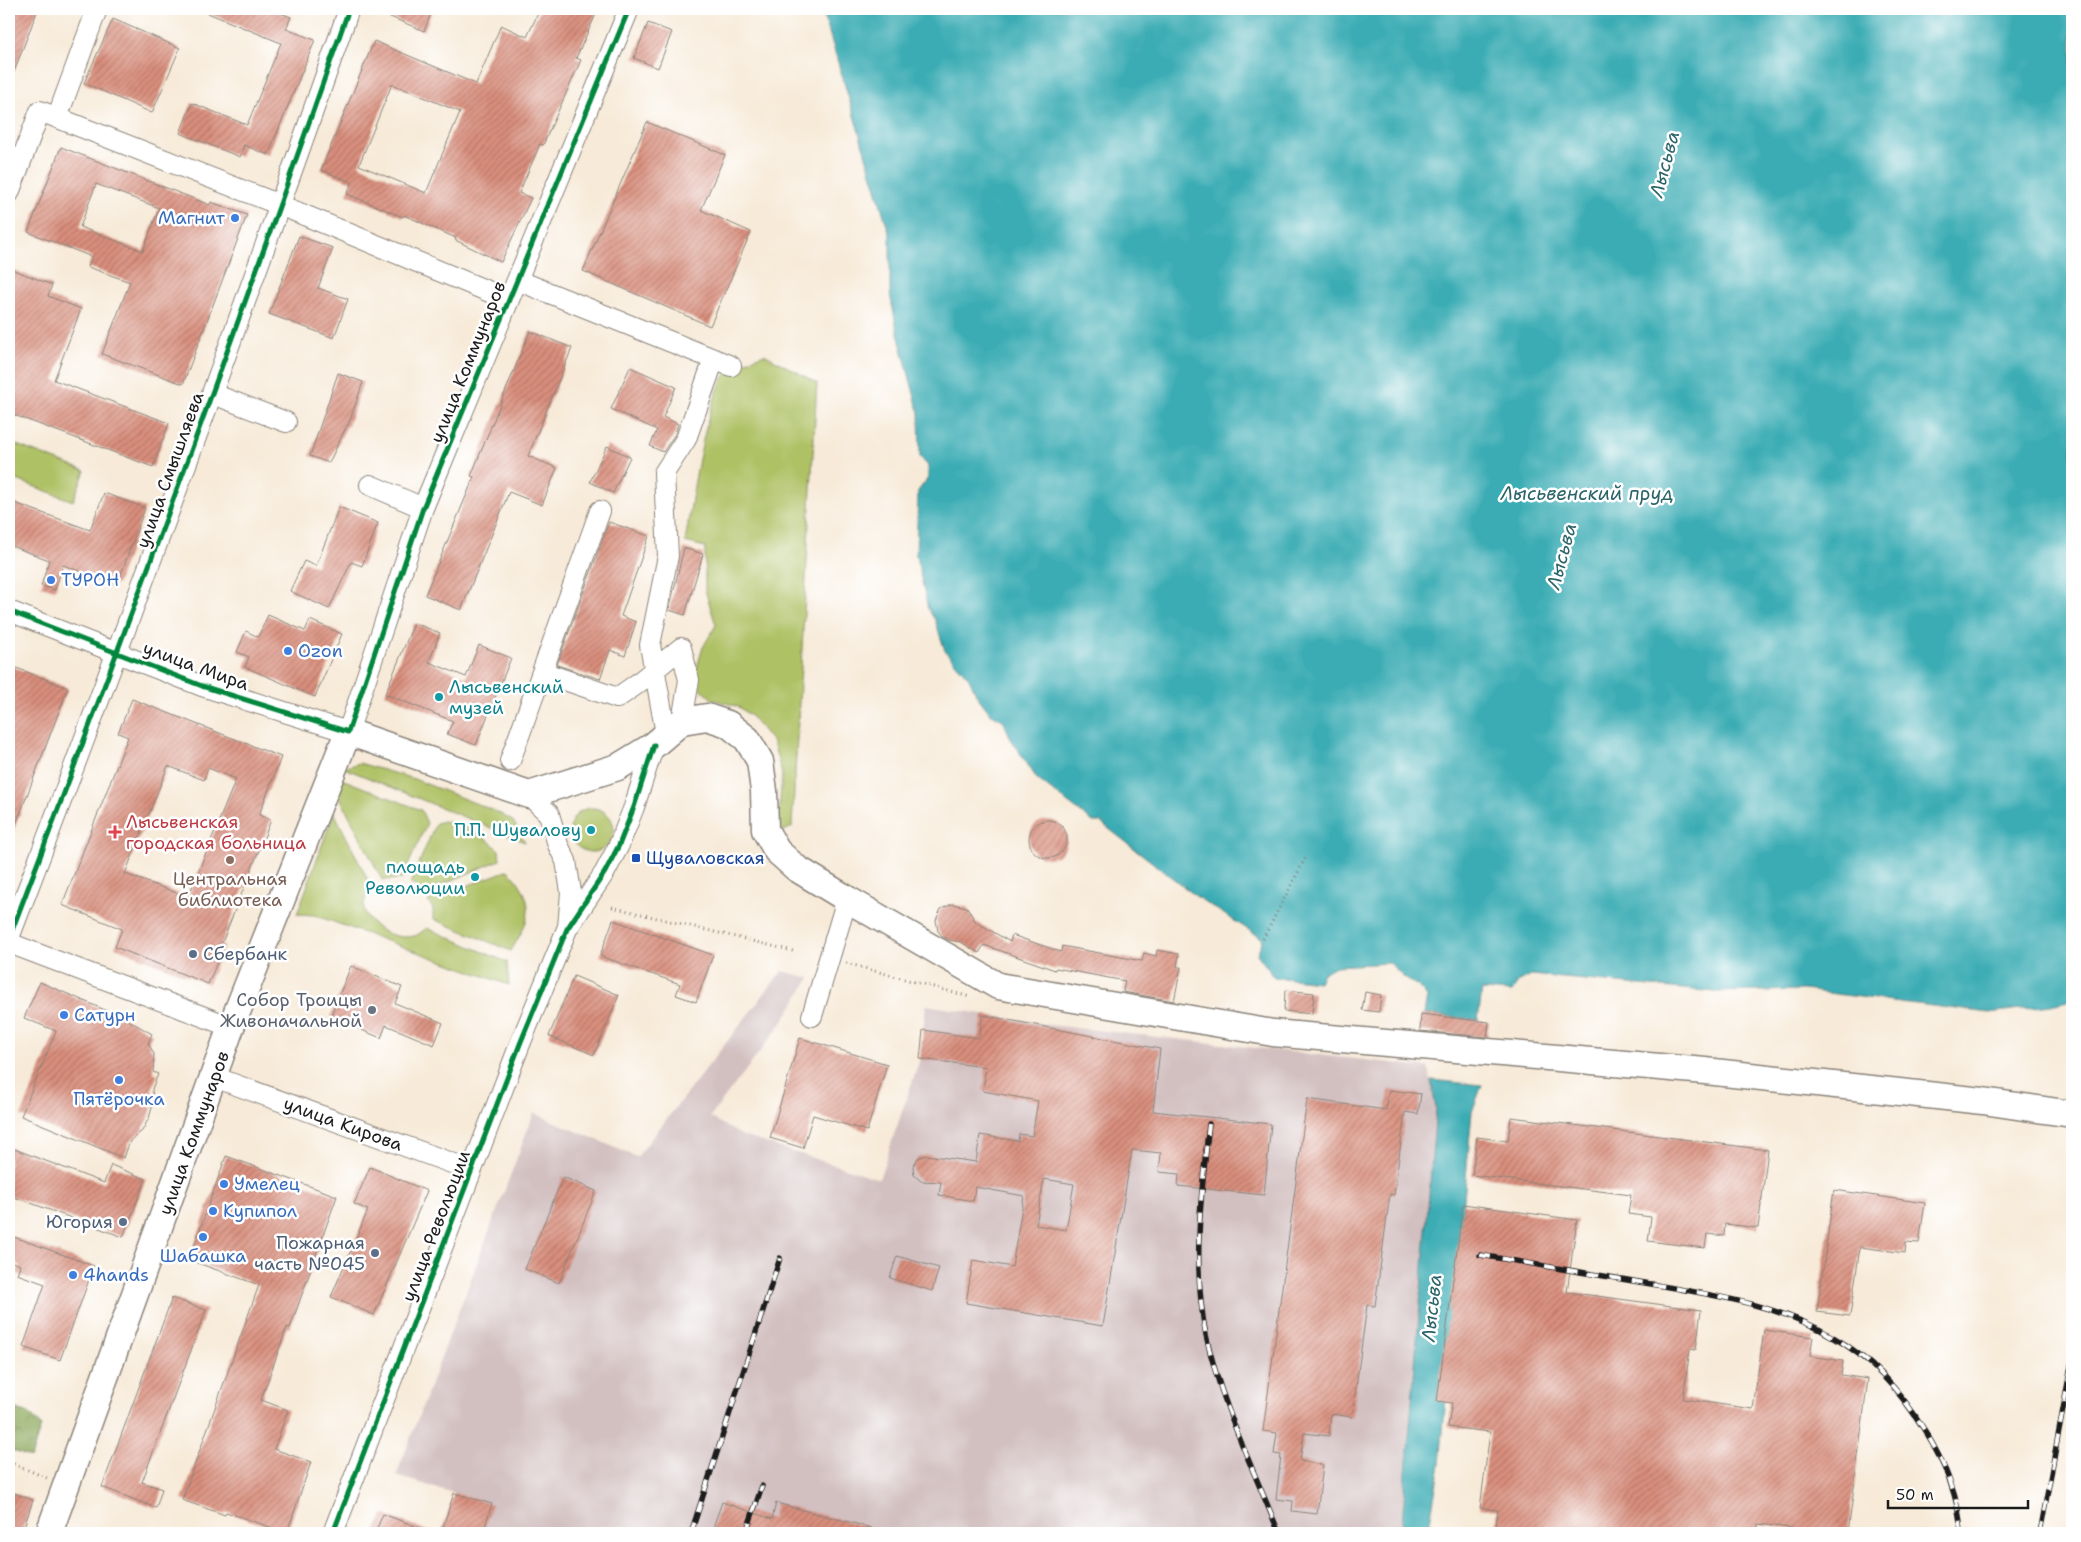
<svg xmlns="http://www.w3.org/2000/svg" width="2081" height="1542" viewBox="0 0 2081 1542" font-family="'Shantell Sans',sans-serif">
  <defs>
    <pattern id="forest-crowns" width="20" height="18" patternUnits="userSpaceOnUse" patternTransform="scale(1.25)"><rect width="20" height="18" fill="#8ba75a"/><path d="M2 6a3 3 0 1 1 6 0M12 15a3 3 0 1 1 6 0" fill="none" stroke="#71874a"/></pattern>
    <pattern id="building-hatch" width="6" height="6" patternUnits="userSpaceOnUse" patternTransform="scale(1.25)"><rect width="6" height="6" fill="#da8f7d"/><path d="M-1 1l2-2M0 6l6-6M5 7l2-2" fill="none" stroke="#b07466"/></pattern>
  </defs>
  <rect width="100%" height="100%" fill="#fff"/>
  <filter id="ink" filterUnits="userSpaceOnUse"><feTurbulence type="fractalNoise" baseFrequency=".02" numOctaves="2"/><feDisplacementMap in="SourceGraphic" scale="10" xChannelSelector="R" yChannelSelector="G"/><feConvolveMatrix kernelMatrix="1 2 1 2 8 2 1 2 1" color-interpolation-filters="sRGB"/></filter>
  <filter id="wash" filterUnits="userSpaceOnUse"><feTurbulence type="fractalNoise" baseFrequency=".0096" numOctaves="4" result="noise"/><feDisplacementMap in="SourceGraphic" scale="20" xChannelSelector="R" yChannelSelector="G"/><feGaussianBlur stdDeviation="1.12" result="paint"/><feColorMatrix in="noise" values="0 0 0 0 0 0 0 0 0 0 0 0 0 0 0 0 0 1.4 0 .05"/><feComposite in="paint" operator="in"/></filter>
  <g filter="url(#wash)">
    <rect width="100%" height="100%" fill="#f7ead8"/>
    <path fill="#d2bfc0" d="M782,971l28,7 -29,46 -71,93 33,19 136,43 41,-120 6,-54 124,20 378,42 8,42 -36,424h-917l8,-29 -95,-28 138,-363 103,44z"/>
    <path fill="#afc165" stroke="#666e40" d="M764,354l53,29 -25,444 -8,4 -6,-5 4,-52 -9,-31 -21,-26 -13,-10 -27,-8 -19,-18 10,-34 13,-22 -11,-35v-43l-20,-5c6,-35 21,-150 44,-171 7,-7 26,-13 35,-17z
      M9,442l76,29 -12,30 -64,-24z
      M359,763l55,16 81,32 18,10 12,21 -181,-74z
      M339,778l82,32 6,13 -25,56 -20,1 -49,-96z
      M570 830a22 22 0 1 1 44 0a22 22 0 1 1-44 0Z
      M334,812l37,74c-3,7 -8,15 -7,23 5,20 34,33 53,26 3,-2 7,-5 10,-7l80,34 2,23 -195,-70 -17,-1z
      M443,821c22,3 41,14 56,29l1,10 -78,33 -6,-7 -6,-2 26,-61z
      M508,870c10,9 21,26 20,41 0,13 -11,29 -17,40l-78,-32v-10l-5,-8z"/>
    <path fill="url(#forest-crowns)" stroke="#54623b" d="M9,1405l22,10 10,11 -10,32 -22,-9z"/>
    <path fill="#3aacb4" stroke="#2b6468" d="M822,9h1250v991l-21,5 -62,8 -186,-23 -88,2 -184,-17 -13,7 -6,10 -30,-2 -4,30 -54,-6 3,-17 -9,-11 -14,-8 -14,-15 -54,3 -13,7 -4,9 -45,-5 -17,-23 6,-15 -66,-42 -97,-75h-7l-56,-43 -26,-40 -8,-19 -13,-7 -13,-17 -8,-18 -24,-27 -10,-31 -7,-11 -12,-54 2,-64 10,-13v-12l-8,-9 -1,-44 -22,-83 -7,-36v-58z
      M1431,1080l51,5 -10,27 -32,353 -12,68h-27l35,-424z"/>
    <g id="blocks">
      <path fill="url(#building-hatch)" fill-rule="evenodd" d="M9,9h29l-28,73h-1z
        M198,9h72l21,8 -5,12 29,11 -47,115 -24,-10 -4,12 -60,-24 12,-30 55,22 34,-82z
        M371,9h62l-9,22z
        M540,9h43l13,5 -20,44 5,2 -38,85 -3,-1 -21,49 12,5 -30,64 -46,-22 1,-2 -52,-23 -1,2 -56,-23 5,-12 -31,-12 53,-129 102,43 25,-59 26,12zM392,84l68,28 -34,81 -67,-28z
        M113,19l67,29 -28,65 -68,-30z
        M648,23l24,9 -14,36 -24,-10z
        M647,122l78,33 -24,55 50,22 -41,94 -127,-55z
        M61,147l149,58 1,-3 36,13 -64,169 -81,-30 28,-72 -42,-15 4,-10 -64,-25zM96,184l63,24 -16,43 -63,-24z
        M299,236l34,12 -15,40 30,11 -14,39 -65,-24z
        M9,268l43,17 -4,11 33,13 -27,71 115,43 -16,44 -144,-54z
        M530,331l42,17 -44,108 29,12 -15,37 -33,-13 -48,118 -36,-15 49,-118 -3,-1z
        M630,367l46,20 -13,30 15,7 -3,10 -12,18 -13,-6 7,-16 -46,-21z
        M338,373l25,9 -15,44 -1,-1 -18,38 -19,-7z
        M607,446l23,11 -17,36 -23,-11z
        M104,493l41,15 -28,77 -54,-20 -8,25 -14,-4 8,-26 -40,-15v-44l81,29z
        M339,507l39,16 -16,43 -11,-4 -22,47 -39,-18 14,-30 12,5z
        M609,522l40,14 -28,80 15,6 -11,34 -15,-6 -10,29 -43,-14z
        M684,548l19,6 -18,61 -16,-5z
        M268,615l37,16 5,-11 32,14 -27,63 -70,-30 4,-10 -12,-5 9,-21 12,6z
        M414,623l26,10 -11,29 37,15 13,-32 32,13 -35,87 -29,-11 6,-13 -68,-27z
        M9,665l59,23 -58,152h-1z
        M132,699l149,58 -22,58 12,5 -50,125 3,1 -16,38 -93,-37 7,-18 -60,-24 66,-168 -10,-4zM168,766l36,14 4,-12 28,11 -48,118 -63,-23z
        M1029 839a19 19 0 1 1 38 0a19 19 0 1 1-38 0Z
        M952,904l15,3 8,14 35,21 2,-7 49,17 1,-6 80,15 2,-8 12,3 1,-6 22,4 -2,13h4l-7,34 -51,-9 2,-11 -69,-13 -1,2 -71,-25 -5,8 -18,-11 -12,-2 -7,-4 -4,-5 -2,-11 5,-11z
        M613,920l100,35 -17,47 -20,-7 4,-11 -80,-28z
        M351,966l51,21 -7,16 48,20 -9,22 -48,-20 -5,13 -51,-21z
        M574,976l45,19 -25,60 -45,-19z
        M40,982l88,38 24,14 -4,9 6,11 -1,18 5,2 -6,15 1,15 -4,14 -7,13 -12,10 -6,17 -103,-42 35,-85 -32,-13z
        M1285,990l29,3 -2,21 -28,-3z
        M1365,992l16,3 -2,17 -17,-2z
        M1421,1014l68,8 -2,15 -67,-6z
        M983,1015l177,34 -7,62 118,13 -7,71 -86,-9 1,-12 -20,-2 2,-19 -29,-3 -29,176 -137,-23 7,-43 39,7 12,-71 -49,-9 -2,14 -34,-6 2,-13 -20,-1 -7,-6 -1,-9 5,-8 8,-3 50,7 4,-27 38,6 1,-7 13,2 6,-35 -55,-10 3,-24 -66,-8 3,-29 56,8zM1044,1179l30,5 -8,46 -30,-5z
        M800,1038l87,26 -20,67 -54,-16 -10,33 -33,-10z
        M1389,1090l32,4 -3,20 -13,-2 -11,83 -4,-1 -15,112 -8,-1 -15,112 -21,-3 -2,22 -25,-3 -4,28 23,4 -6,49 -25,-3 1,-10 -17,-2 5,-44 -7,-1 3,-21 -14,-2 44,-332 79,11z
        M1511,1117l257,33 -10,78 -33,-4 -1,12 -17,-2 -2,14 -57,-7 3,-24 -23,-3 3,-19 -159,-20 5,-38 31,4z
        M9,1147l95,36 7,-18 35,14 -23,58 -114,-42z
        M226,1156l111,40 -47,132 -3,-1 -26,73 27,10 -14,39 37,13 -24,71 -61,-21 -1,3 -43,-15 77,-215 -70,-25z
        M370,1167l57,24 -53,124 -43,-18 37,-87 -14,-6z
        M563,1177l33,14 -37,92 -34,-14z
        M1834,1190l91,13 -6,40 -13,-1 -1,11 -45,-6 -10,69 -33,-4z
        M1463,1204l114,16 -10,72 134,18 -5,40 -6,-1 -7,50 70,10 11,-79 49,7 -3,19 33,5 -2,14 27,4 -20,154h-16l-74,-9 -1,9h-224l-37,-5 2,-18 -18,-2 10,-76 -42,-5 4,-24 -15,-2z
        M9,1235l85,31 -34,94 -37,-13 22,-63 -28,-10 3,-9 -11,-4z
        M897,1256l42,12 -7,23 -42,-13z
        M172,1298l34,12 -64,172 20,7 -6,19 -54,-21z
        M9,1491l24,9 -11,33h-13z
        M454,1493l38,11 -9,29h-42z
        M722,1502l50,17 4,-16 96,25 -1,5h-160z
        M383,1514l48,18v1h-56z"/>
    </g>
  </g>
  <g filter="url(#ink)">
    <use href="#blocks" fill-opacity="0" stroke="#8a837a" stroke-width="1"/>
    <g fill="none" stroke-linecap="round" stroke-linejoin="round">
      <defs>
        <path id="minor" d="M57,118l40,-109
          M9,193l31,-82 240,94 229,95
          M517,280l214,86
          M213,394l73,28
          M370,485l53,23
          M9,611l193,75 146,46 75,-224 206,-499
          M542,672l75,26 20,-14 44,-36 8,32 -7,41
          M666,734l-16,-89 18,-89 -4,-83 22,-34 28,-80
          M510,761l90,-250
          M529,795l20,19 9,31 8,16 5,31 -3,35
          M9,938c118,-308 231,-618 340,-929
          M9,943l222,84
          M812,1016l35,-117
          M214,1077l257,93
          M333,1533l187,-489 47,-115 38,-57 14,-27 15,-38 20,-62"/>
        <path id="major" d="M49,1533l182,-506 117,-295 181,63 89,-28 36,-22 28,-24 25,-4 21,7 19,15 13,22 4,30 1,39 12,21 19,17 51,31 151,87 275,47 432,38 278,30 89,13"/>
      </defs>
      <use href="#minor" stroke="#8a837a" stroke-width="22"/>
      <use href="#major" stroke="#8a837a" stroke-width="29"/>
      <path stroke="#8a837a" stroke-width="3" stroke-dasharray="1 4" stroke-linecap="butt" d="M612,907l181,44
        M1263,939l44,-84
        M846,963l124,34
        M9,1462l38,16"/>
      <use href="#minor" stroke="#fff" stroke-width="20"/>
      <use href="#major" stroke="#fff" stroke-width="26"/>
      <defs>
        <path id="rail" d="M1209,1124c-8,70 -17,141 -3,211 15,69 47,133 73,198
          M1480,1255c55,9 110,19 165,28 63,11 133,21 188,54 39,22 69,56 92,94 19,31 34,65 36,102
          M691,1533l89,-275
          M746,1533l16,-47
          M2040,1533l32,-172"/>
      </defs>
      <use href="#rail" stroke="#1c1c1c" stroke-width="5.5"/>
      <use href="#rail" stroke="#fff" stroke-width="4" stroke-dasharray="11" stroke-linecap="butt"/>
      <defs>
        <path id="cycleway" d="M9,611l193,75 146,46 75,-224 206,-499
          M9,938c118,-308 231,-618 340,-929
          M333,1533l187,-489 47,-115 38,-57 14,-27 15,-38 20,-62"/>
      </defs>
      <use href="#cycleway" stroke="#fff" stroke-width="8"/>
      <use href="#cycleway" stroke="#00873e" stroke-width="5"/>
    </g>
  </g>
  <g fill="#3f7fe0" stroke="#fff" stroke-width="2">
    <circle cx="235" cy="218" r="5"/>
    <circle cx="51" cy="580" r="5"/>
    <circle cx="288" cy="651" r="5"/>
    <circle cx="64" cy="1015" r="5"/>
    <circle cx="119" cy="1080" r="5"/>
    <circle cx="224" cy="1184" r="5"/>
    <circle cx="213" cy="1211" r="5"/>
    <circle cx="203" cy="1237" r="5"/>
    <circle cx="73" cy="1275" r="5"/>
  </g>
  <g fill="#0f9aa8" stroke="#fff" stroke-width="2">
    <circle cx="439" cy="697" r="5"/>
    <circle cx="591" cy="830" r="5"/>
    <circle cx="475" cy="877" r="5"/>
  </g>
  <path fill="#e0444e" stroke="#fff" stroke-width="2" d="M112.5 824.5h5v5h5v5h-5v5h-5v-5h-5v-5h5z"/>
  <rect fill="#1a4fb4" stroke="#fff" stroke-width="2" x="631" y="853" width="10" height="10" rx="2.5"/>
  <circle fill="#8d6e63" stroke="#fff" stroke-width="2" cx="230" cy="860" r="5"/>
  <g fill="#5c6f8a" stroke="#fff" stroke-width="2">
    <circle cx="193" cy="954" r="5"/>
    <circle cx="123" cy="1222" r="5"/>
    <circle cx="375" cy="1253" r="5"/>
  </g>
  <circle fill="#6b7280" stroke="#fff" stroke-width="2" cx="372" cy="1010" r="5"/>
  <g text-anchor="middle" stroke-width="5" stroke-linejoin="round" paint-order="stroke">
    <g font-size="18" fill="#366cbe" stroke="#fff" text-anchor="start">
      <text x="225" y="224" text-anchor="end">Магнит</text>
      <text x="61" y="586">ТУРОН</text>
      <text x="298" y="657">Ozon</text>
      <text x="74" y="1021">Сатурн</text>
      <text x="119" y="1105" text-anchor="middle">Пятёрочка</text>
      <text x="234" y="1190">Умелец</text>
      <text x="223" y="1217">Купипол</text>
      <text x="203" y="1262" text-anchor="middle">Шабашка</text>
      <text x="83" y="1281">4hands</text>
    </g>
    <g font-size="18" fill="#1c1c1c" stroke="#fff">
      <text transform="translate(468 362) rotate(-68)" y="6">улица Коммунаров</text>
      <text transform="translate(170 470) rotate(-70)" y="6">улица Смышляева</text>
      <text transform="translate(196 666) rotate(20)" y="6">улица Мира</text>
      <text transform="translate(343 1124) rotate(20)" y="6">улица Кирова</text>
      <text transform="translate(194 1133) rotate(-70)" y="6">улица Коммунаров</text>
      <text transform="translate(436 1226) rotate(-69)" y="6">улица Революции</text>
    </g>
    <g font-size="18" fill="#0d838f" stroke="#fff" text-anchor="end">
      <text x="449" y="693" text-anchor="start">Лысьвенский<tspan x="449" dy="21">музей</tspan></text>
      <text x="581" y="836">П.П. Шувалову</text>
      <text x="465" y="873">площадь<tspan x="465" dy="21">Революции</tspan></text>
    </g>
    <g font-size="18" fill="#be3a42" stroke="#fff" text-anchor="start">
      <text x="126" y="828">Лысьвенская<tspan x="126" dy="21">городская больница</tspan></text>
    </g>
    <g font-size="18" fill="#164399" stroke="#fff" text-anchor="start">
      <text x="646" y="864">Щуваловская</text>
    </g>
    <g font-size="18" fill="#785e54" stroke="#fff">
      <text x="230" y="885">Центральная<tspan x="230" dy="21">библиотека</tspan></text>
    </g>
    <g font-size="18" fill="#4e5e75" stroke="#fff" text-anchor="end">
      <text x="203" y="960" text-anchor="start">Сбербанк</text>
      <text x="113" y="1228">Югория</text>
      <text x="365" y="1249">Пожарная<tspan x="365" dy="21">часть №045</tspan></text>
    </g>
    <g font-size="18" fill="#5b616d" stroke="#fff" text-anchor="end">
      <text x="362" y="1006">Собор Троицы<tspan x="362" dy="21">Живоначальной</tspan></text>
    </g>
    <g font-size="19" font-style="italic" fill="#2b6468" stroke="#fff">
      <text transform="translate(1664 164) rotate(-75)" y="7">Лысьва</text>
      <text x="1587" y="500">Лысьвенский пруд</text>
      <text transform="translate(1561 556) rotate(-75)" y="7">Лысьва</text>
      <text transform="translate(1431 1308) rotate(-84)" y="7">Лысьва</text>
    </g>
  </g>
  <rect width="2081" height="1542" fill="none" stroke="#fff" stroke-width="30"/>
  <path d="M1888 1500v8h140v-8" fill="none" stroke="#1c1c1c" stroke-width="2.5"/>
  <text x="1896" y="1500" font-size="15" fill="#1c1c1c" stroke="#ffffff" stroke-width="4" paint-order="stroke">50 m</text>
</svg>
